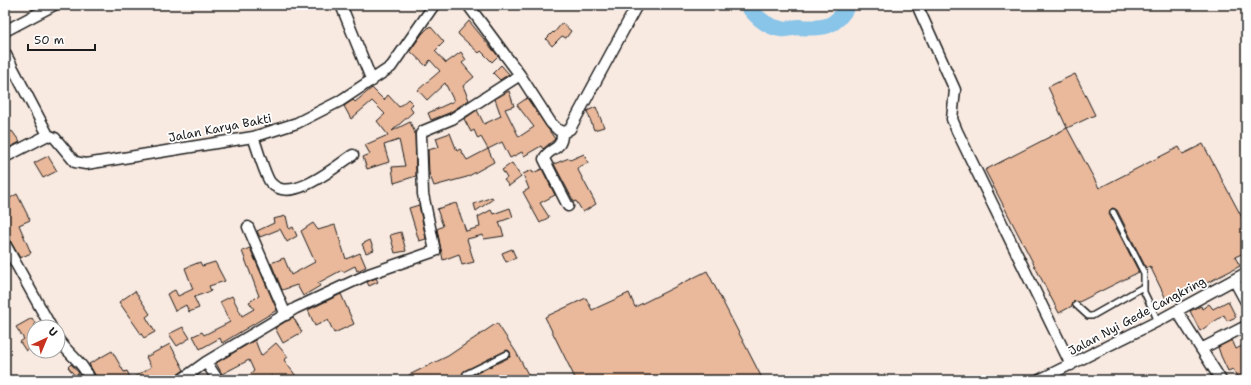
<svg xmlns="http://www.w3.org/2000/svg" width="1251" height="385" viewBox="0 0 1251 385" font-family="'Shantell Sans',sans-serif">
  <rect width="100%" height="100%" fill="#f9eae1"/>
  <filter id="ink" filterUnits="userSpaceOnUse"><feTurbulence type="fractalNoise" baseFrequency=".025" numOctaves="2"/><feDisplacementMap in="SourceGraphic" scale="8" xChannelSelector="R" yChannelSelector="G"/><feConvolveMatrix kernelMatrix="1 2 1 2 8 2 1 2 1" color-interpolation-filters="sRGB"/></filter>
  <g filter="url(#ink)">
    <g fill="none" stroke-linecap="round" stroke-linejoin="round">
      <path stroke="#89c4e9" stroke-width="16" d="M747,5c8,11 20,22 34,24 6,1 12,-2 19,-2 23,2 36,1 48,-22"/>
    </g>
    <path fill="#eab99b" stroke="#1c1c1c" d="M469,21l29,35 -6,6 -11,-11 -2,2 -20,-18 -1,-2z
      M562,23l9,8 -5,7 -4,-2 -10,10 -6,-7 7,-7 1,1z
      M430,26l14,16 -9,9 11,12 15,-11 5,8 -4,3 12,14 -11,9 6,14 -20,13 -18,7 -3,-7 26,-12 -9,-18 -18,17 -9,-10 22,-19 -10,-11 -4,6 -16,-15 12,-17z
      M501,65l8,9 -9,6 -7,-7z
      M1075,74l20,41 -28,13 -19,-41z
      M372,88l12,12 4,-5 11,12 9,-8 5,5 -3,3 3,5 -21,19 18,-9 5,11 1,43 -22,7 -2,-16 13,-1 -6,-26 -15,5 5,17 -22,7 -4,-12 7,-3 -5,-9 23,-10 -11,-14 8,-7 -13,-13 -21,18 -7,-13 9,-6 2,2z
      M509,91l5,15 -9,3 14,28 15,-10 -17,-22 10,-7 28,41 -12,10 -2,-3 -17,10 -2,-4 -12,6 -8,-16 -14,7 -7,-12 -3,2 -4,-9 -3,2 -7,-13 13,-9 7,14 17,-8 -6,-17z
      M596,107l8,20 -10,3 -7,-19z
      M1067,128l32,60 80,-41 4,7 20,-10 43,81v27l-11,5 5,9 -72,37 -18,-37 -4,2 -29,-58 -5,-2 -3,6 30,58 -60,30 -5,-1 -2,5 -13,7 -74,-143z
      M12,131l8,11 -14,7 -1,-13z
      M450,133l7,18 3,-2 7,11 21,-11 6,13 -27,15 -33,9 -5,-13 -1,-23 11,-3 -3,-9z
      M584,154l4,9 -11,5 19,36 -13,8 -7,-11 -2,1 -20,-38 15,-6 1,2z
      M48,156l9,15 -14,7 -9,-15z
      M512,163l9,14 -12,9 -5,-6 3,-2 -5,-8z
      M542,169l13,26 -15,8 9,14 -9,6 -17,-31 6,-3 -6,-15 9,-4 1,3z
      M17,194l13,26 -11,5 12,28 -11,5 -15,-26v-31z
      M492,197l1,2 -17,12 -2,-7z
      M456,203l10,28 14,-4 -2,-10 13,-7 2,4 17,-6 3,9 -14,5 5,14 -20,3 -1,-4 -16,4 7,23 -12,3 -3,-11 -16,6 -6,-31 6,-3 -6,-17z
      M419,205l7,34 -7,2 -10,-33z
      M286,216l3,13 4,-2 4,9 -10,6 -7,-13 -20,8 -3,-6 17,-8 -1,-4z
      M313,223l5,7 17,-5 11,34 14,-6 6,14 -9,4 -2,-5 -12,6 -1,-2 -24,13 2,3 -17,10 -6,-11 -15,5 -11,-27 13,-5 7,17 24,-13 -14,-31z
      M401,232l5,19 -11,2 -5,-18z
      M370,240l4,10 -8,3 -4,-9z
      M250,248l27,62 -55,33 -2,-5 -20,11 -7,-13 9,-4 2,3 26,-13 -10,-20 12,-6 10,20 12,-7 -5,-7 10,-6 -17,-45z
      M512,249l4,9 -10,4 -4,-9z
      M200,262l2,4 13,-4 10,19 -16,5 2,5 -17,6 5,11 -10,4 -3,-7 -11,6 -8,-17 8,-4 3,6 15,-7 -8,-21z
      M707,271l56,109h-187l-31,-63 41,-19 6,12 37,-17 6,14z
      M376,278l2,4 -9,4 -2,-4z
      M135,291l15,23 -4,3 9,15 -11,6 -25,-36z
      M341,294l13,30 -20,9 -6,-13 -13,6 -7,-16z
      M1228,301l8,16 -9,4 -3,-6 -24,16 -10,-20 11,-5 1,3 7,-5 4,5z
      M293,317l9,15 -19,11 -8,-15z
      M32,318l3,5 -1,22 -8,6 -6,-9 4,-3 -8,-12z
      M497,323l19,29 15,28h-58l-2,-4 39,-19v-5l-3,-2 -43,21 -2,3 3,6h-53l-3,-5 39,-19z
      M183,327l7,11 -13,8 -8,-12z
      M255,340l6,16 15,-13 12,14 -4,3 15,20h-24l-3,-4 -10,4h-18l10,-9 -5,-11 -27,14 -6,-11z
      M1232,340l4,9 10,-5v36h-7l-6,-11 -5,2 -7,-15 -3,-9z
      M170,344l14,26 -7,5 -2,5h-17l-3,-6 -11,6h-46l-9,-16 23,-13 12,21 3,-1 4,8 20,-12 -5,-10z
      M71,364l8,9 -4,3 -7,-9z"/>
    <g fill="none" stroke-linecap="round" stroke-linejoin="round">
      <defs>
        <path id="lane" d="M1113,212l31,61v19l14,29
          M1076,305l12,11h4l51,-29
          M469,380l-3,-6 41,-20"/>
        <path id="street" d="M341,5l31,76
          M468,5l52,70 31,48 7,7 7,2 5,-3 67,-124
          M917,5l38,85 -3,29 5,12 114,234
          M5,31l49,-26
          M5,53l43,82
          M562,132c1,20 -14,15 -18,27l24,47
          M253,137c4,9 12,40 18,46 20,22 65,-17 82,-28
          M5,157l43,-22 7,3 20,24 11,2 167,-27 44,-14 43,-22 51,-34 43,-62
          M248,227l38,88
          M5,244l46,83
          M1234,280l12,22
          M1177,311l44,69
          M58,339c10,15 26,24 32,41
          M1201,349l45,-23
          M206,362l12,18
          M181,380l25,-18 90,-54 73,-34 66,-23 -12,-57 -2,-60 2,-3 29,-12 68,-44
          M1039,380l119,-59 88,-48"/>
      </defs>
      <use href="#lane" stroke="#1c1c1c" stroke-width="8"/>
      <use href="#street" stroke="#1c1c1c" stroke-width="13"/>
      <use href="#lane" stroke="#fff" stroke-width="5"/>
      <use href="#street" stroke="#fff" stroke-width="10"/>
    </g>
  </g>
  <g text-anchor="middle" stroke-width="3.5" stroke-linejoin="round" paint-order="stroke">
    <g font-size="12" fill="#1c1c1c" stroke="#fff">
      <text transform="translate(220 128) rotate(-11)" y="4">Jalan Karya Bakti</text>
      <text transform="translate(1137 316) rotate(-28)" y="4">Jalan Nyi Gede Cangkring</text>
    </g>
  </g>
  <rect width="1251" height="385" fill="none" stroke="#fff" stroke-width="20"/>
  <rect x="10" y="10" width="1231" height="365" fill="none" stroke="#1c1c1c" stroke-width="1.5" filter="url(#ink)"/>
  <g transform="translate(46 339) rotate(44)"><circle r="19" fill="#ffffff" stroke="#a4a4a4"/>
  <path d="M0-3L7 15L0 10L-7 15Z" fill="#c8321e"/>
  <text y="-6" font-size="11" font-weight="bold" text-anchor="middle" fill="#1c1c1c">U</text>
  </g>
  <path d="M28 44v6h67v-6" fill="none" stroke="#1c1c1c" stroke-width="2"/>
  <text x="34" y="44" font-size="12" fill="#1c1c1c" stroke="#ffffff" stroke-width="3" paint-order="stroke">50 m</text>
</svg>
